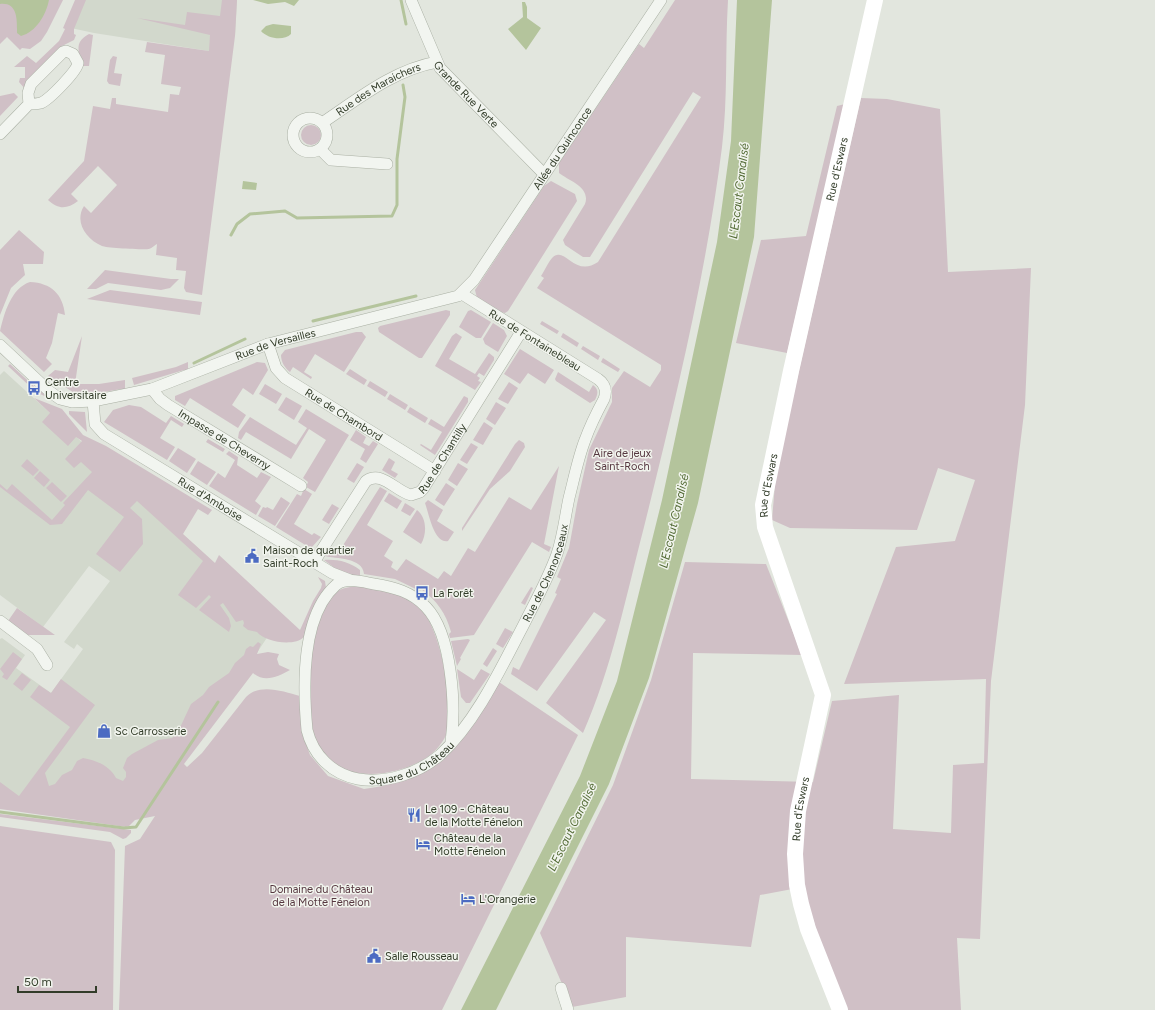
<svg xmlns="http://www.w3.org/2000/svg" width="1155" height="1010" viewBox="0 0 1155 1010" font-family="Figtree,sans-serif">
  <rect width="100%" height="100%" fill="#e2e6de"/>
  <path fill="#d2d8cc" d="M83,0h154l-2,36 -26,15 -115,-18 -23,-5z
    M4,371l274,250 -55,83 -88,116 -135,-13v-168l2,-1 23,17 -9,13 35,25 32,-44 -6,-5 -3,5 -10,-7 46,-61 -21,-15 -46,61 -43,-32v-220z"/>
  <path fill="#d0c0c6" d="M0,0h63l-16,32 -6,9 -11,8 -8,-1 -2,2 -13,-13 -7,7z
    M75,0h11l-12,29v5l2,1 -2,5 -12,6 -37,43 -6,-7 1,-4h5v-11h-11l13,-11 9,7 23,-22 6,-12 -2,-1z
    M222,0h15l-2,36 -33,259 -16,-3 -2,-4 2,-17 -10,-1 1,-12 -21,-3 1,-11c-2,1 -5,4 -8,5 -4,1 -43,-1 -47,-3 -16,-7 -28,-24 -18,-40l7,7 26,-28 -19,-19 -27,28 7,7c-11,8 -19,9 -30,-1l36,-39 9,-55 17,3 2,-11h4v6l52,8 2,-18 9,1 2,-8 -20,-3 4,-29 -20,-3 2,-10 62,9 1,-16 -73,-17 48,7 2,-13 33,4z
    M675,0h53c-3,49 0,98 -6,147 -16,128 -47,255 -78,380 -18,69 -32,141 -61,206l-37,-30 60,-83 -12,-8 -57,79 -26,-17 2,-7 6,3 38,-76 -2,-1 6,-14 -4,-2 12,-29 8,-44 12,-54 23,-48v-14l12,-17 26,16 11,-17v-5l-124,-77 7,-10 -3,-2c4,-6 7,-14 12,-19 12,-11 22,21 45,5l103,-165 -8,-5 -103,165h-7l-18,-12 -2,-5 22,-36c6,-17 -16,-23 -26,-31v-10l80,-119 5,4z
    M89,34l4,1 -4,31h-9c0,-16 -7,-23 9,-32z
    M113,56l4,1 -3,16 8,1 -2,12 -11,-2 -2,-3 3,-21z
    M14,93l4,4 -18,19v-20z
    M861,98l26,1 53,10 8,163 83,-4 -6,137 -34,276 -11,258 -23,-1 4,72h-116l-10,-21 -32,-102 -43,8 -9,52 -125,-10v60l-54,10 -32,-74 73,-148 38,-105 34,-118 81,2 36,91 -109,-2 -2,126 122,3 19,-81 67,-6 -6,134 58,4 2,-68 31,-2 2,-84 -142,5 52,-137 59,-6 20,-61 -37,-12 -21,62 -127,-2 -18,-8 4,-48z
    M845,104l-58,249 -51,-10 25,-103 45,-4 31,-130z
    M301 135a10 10 0 1 1 20 0a10 10 0 1 1-20 0Z
    M551,181l24,13 2,7 -69,110 -3,2 -5,-1 -23,-14 -2,-8 69,-104z
    M19,230l25,22 -1,12h-20l2,11 -14,13 -11,27v-65z
    M105,270l66,9h8l-9,9 -9,2 -53,-7 -12,6h-9z
    M30,282c21,1 33,12 35,33l-7,-2 -6,30 -6,15 6,6 -8,8 -44,-41c4,-17 11,-43 30,-49z
    M110,290l92,12 -2,13 -113,-16z
    M446,310l4,1v4l-28,43h-3l-40,-26 -1,-4 2,-2z
    M471,310l20,12 -10,16h-5l-17,-11 9,-16z
    M542,321l17,10 -2,3 -17,-10z
    M493,323l11,7 3,6 -9,16 -13,-8 -2,-5z
    M356,332h6l4,5 -22,35 -29,-18 -11,18 8,5 -1,2 -18,-12 -3,5c-5,-4 -9,-10 -9,-17l4,-5z
    M456,333l6,4 -13,22 26,15 14,-21 5,4v3l-10,16 -5,-3 -2,3 3,2 -2,3 3,1 -6,8 -40,-24 17,-30z
    M563,333l16,10 -2,4 -16,-10z
    M82,336l-7,48h24l26,-4v11h-3l-1,-2 -17,3v2l-25,2 -31,-20 7,-6 13,2z
    M583,346l17,10 -2,4 -17,-11z
    M520,349l34,21 -9,14 -17,-11 -8,11 -16,-10z
    M603,358l17,11 -2,3 -17,-10z
    M188,362v9l-3,1 -1,-2 -50,15 -2,-7 44,-11z
    M257,362l8,1 3,7 -15,25 -10,-7 -11,17 14,10 -8,13 -48,-30 -5,8 -10,-6v-4z
    M10,364l28,26 2,-2 17,14 -21,-10 -28,-26z
    M350,369l17,11 -3,5 -18,-11z
    M558,372l31,20 4,-7c6,4 5,9 2,15l-5,3 -34,-22 -1,-2z
    M370,381l18,11 -3,5 -18,-11z
    M509,382l9,6 -10,16 -10,-5z
    M265,384l17,10 -6,10 -17,-10z
    M390,394l18,11 -3,5 -18,-11z
    M464,396l4,2v4l-33,53 -15,-10 1,-1 10,6 11,-18 -14,-8 3,-5 13,8z
    M286,397l16,9 -8,14 -16,-10z
    M34,398l28,11 21,26 23,11 106,64 -4,5 -10,-6 -15,25 32,29 4,-8 81,75 13,-29 8,-13 1,-4 -4,-7 7,4 1,7 -22,49c-10,10 -39,5 -47,-5l-9,-2 -5,-4 1,-3 -1,-3 -7,2 -13,-19 -3,2 9,13 2,8 -2,6 -30,-22 12,-13 -2,-2 -13,13 -18,-13 25,-34 -66,-60 -7,7 12,11 1,25 -23,28 -24,-18 28,-37 -36,-27 -26,34 -12,1 -50,-38v-3l7,6 5,-6 40,36 13,-15 -2,-2 29,-31 -11,-10 -7,6 -9,-9 17,-18 -6,-4 -8,9 -26,-24 8,-9z
    M496,402l10,6 -11,17 -9,-6z
    M129,405l12,2 25,16 5,-7 13,8 -2,3 -11,-7 -11,18 15,9 -8,13 -63,-38 9,-12z
    M410,407l18,11 -3,5 -18,-11z
    M306,409l43,26 -34,57 -9,-5 2,-5 -5,-4 23,-38 -17,-11 -18,30 -45,-27 -5,8 -3,-2 1,-6 11,-15 46,28 11,-17 -9,-6z
    M69,411l16,1 2,20 -18,-18z
    M484,422l9,6 -10,17 -10,-5z
    M356,430l10,7 -3,6 6,3 4,-5 5,3 -12,19 -6,-4 5,-10 -15,-9z
    M208,439l17,10 -2,3 -17,-10z
    M519,440l5,3 1,4 -15,24 -20,18 -28,42v-3l53,-84z
    M471,443l7,4 -11,17 -7,-4z
    M178,448l18,11 -9,14 -18,-12z
    M229,451l9,6 -1,8 20,13 4,-6 10,5 -16,24 6,5 -5,9 -47,-29 9,-13 7,5 10,-18 -9,-6z
    M389,458l6,4 -4,8 7,4 -3,4 -13,-8z
    M27,459l12,11 -6,6 -12,-10z
    M198,461l18,11 -9,13 -17,-11z
    M357,463l7,4 -10,16 -7,-4z
    M458,463l10,6 -11,17 -9,-6z
    M559,466l-15,78 7,3 -2,5 -17,-10 -58,93 -24,3 -1,-4 2,-2c-5,-19 -14,-31 -30,-43l-1,2 -25,-12 -31,-5c-1,-17 -29,-15 -39,-18l3,-6 5,3 4,-5 3,2 40,-63 7,4 -20,34 26,16 -9,15 9,6 -2,5 6,4 9,-12 32,20 6,-8 7,5 17,-28 7,4 34,-55 22,13z
    M40,471l10,9 -6,7 -10,-9z
    M52,482l15,14 -6,6 -15,-14z
    M446,483l9,6 -11,17 -9,-6z
    M304,489l8,5 -18,30 18,11 2,-2 7,4 -9,10 -5,-1 -31,-19 21,-33 4,2z
    M389,493l13,8 -5,8 -13,-8z
    M281,497l9,6 -15,23 -17,-10 5,-9 3,1 1,-1 6,3z
    M428,500l15,10 -6,11 17,11 -6,9c-14,3 -19,-27 -23,-38z
    M405,503l10,6 -5,7 -9,-5z
    M332,504l7,4 -10,16 -7,-4z
    M417,510c10,8 10,24 4,34l-18,-12z
    M324,560c13,-1 26,2 36,10v7l-20,-5z
    M358,586c22,3 42,5 60,20 23,19 37,101 28,129 -4,10 -15,21 -25,26 -34,18 -86,22 -106,-19 -7,-14 -4,-33 -4,-48 0,-13 -2,-27 0,-40 2,-16 13,-53 27,-63 6,-4 13,-4 20,-5z
    M531,587l2,1 -8,17 -4,-2z
    M17,608l38,27h-28l-19,-14z
    M505,628l8,4 -10,16 -7,-4z
    M468,639l2,1 -10,18 1,1 -4,7 -6,-25z
    M258,642l3,2 -4,10 11,-2 11,2 -2,5 2,6 11,5c-12,7 -26,13 -37,3l-69,91 3,3 15,-14 44,-56c13,-14 37,-6 54,-1l2,37 8,22 18,21 36,13 19,-3 37,-13 79,-91 79,53 -136,275h-323l6,-164 15,-7 15,-23 -20,4 -6,6 -3,1 -126,-18v-27l19,14 51,-69 -40,-30 9,-12 12,8 10,-14 34,26 -50,68 4,13 6,-2 7,-9 10,-5 5,-9 6,-3c13,2 27,8 33,20l7,3 3,-4v-5l-3,-4 4,-10 5,-4 26,-14 14,-2 5,-4 14,-30 12,-9 6,-8 20,-14 6,-10 9,-8 2,-6 4,-3 3,1z
    M493,648l4,3 -10,16 -4,-3z
    M13,652l9,7 -15,21 -5,-3 2,-3 -4,-5z
    M457,669l17,11 7,-11 9,5 -20,29h-4l-5,-6z
    M22,673l9,7 -9,11 -9,-7z
    M0,814l131,16v3l-5,5 -3,1 -13,-7 -110,-15z
    M0,826l111,16 4,8 -2,160h-113z"/>
  <path fill="#b4c49c" d="M0,0h49c-3,15 -13,32 -28,36l-4,-3c0,-13 1,-31 -17,-29z
    M253,0h46l-5,6 -9,-4 -17,2z
    M737,0h35l-18,237 -56,266 -49,175 -40,106 -113,226h-35l119,-234 37,-95 45,-181 55,-258 14,-101z
    M522,2h3l2,5v11l14,10 -15,22 -18,-21 15,-12z
    M273,24l18,2v8c-7,7 -23,5 -30,-3l5,-5z
    M243,181l14,2 -1,7 -14,-1z"/>
  <g fill="none" stroke-linecap="round" stroke-linejoin="round">
    <path stroke="#b4c49c" stroke-width="3" d="M401,0l5,24
      M231,235l6,-11 13,-10 35,-3 12,7 95,-2 5,-11v-46l8,-62 -2,-12
      M313,321l103,-25
      M194,363l51,-24
      M0,812l124,16 12,-1 82,-125"/>
    <defs>
      <g id="street">
        <path id="s1" d="M411,0l29,68 104,106"/>
        <circle cx="310" cy="135" r="17"/>
        <path id="s2" d="M322,123c36,-24 71,-53 115,-61"/>
        <path d="M0,134l29,-30c4,0 8,0 12,-1 9,-4 36,-32 37,-40l-5,-9 -7,-3 -3,1 -32,32 -3,9 1,11"/>
        <path d="M320,149l11,11 56,4"/>
        <path id="s3" d="M268,344l8,24 9,10 150,93"/>
        <path id="s4" d="M0,345l49,46 11,8 12,3 21,-1 59,-12 116,-45 190,-48 16,-16 187,-280"/>
        <path id="s5" d="M152,389l8,10 8,6 133,81"/>
        <path id="s6" d="M93,401l2,23 9,10 228,139 18,7"/>
        <path id="s7" d="M314,562l52,-81c16,-11 29,10 45,14l9,-3 3,-3 98,-157"/>
        <path d="M0,621l37,28 10,16"/>
        <path id="s8" d="M451,742c5,-36 1,-108 -25,-135 -14,-15 -32,-20 -52,-23 -11,-2 -28,-7 -38,1 -35,31 -33,102 -29,145 6,25 25,44 51,49 28,5 61,-6 82,-24 36,-33 61,-87 83,-129 12,-24 25,-47 34,-72 6,-18 8,-37 12,-56 5,-19 9,-40 16,-58 5,-14 12,-28 19,-41 3,-8 1,-15 -6,-20l-136,-85"/>
        <path d="M561,988l7,22"/>
      </g>
    </defs>
    <use href="#street" stroke="#aab0a4" stroke-width="12"/>
    <use href="#street" stroke="#f2f5f0" stroke-width="11"/>
    <path stroke="#fff" stroke-width="16" id="s9" d="M840,1010l-32,-81 -7,-25 -4,-19 -2,-31 3,-43 25,-116 -58,-168 -2,-22 28,-134 84,-371"/>
  </g>
  <defs>
    <symbol id="bus-bare" viewBox="-9 -9 18 18"><path d="M-5-6H5V4H4V6H2V4H-2V6H-4V4H-5ZM-3.5-4V0h7V-4ZM-3.5 1.2v1.5H-2V1.2ZM2 1.2v1.5H3.5V1.2Z" fill="#4c6bc2" stroke="#f1f4ed" stroke-width="2.5" paint-order="stroke"/></symbol>
    <symbol id="civic-bare" viewBox="-9 -9 18 18"><path d="M-.6-6.5H3V-4.5H.6V-3L4-1V1h2V6H-6V1h2V-1L-.6-3ZM-1.2 2.5V6h2.4V2.5Z" fill="#4c6bc2" stroke="#f1f4ed" stroke-width="2.5" paint-order="stroke"/></symbol>
    <symbol id="shop-bare" viewBox="-9 -9 18 18"><path d="M-5-2.5h2.3a2.7 3.5 0 0 1 5.4 0H5L5.5 6h-11ZM-1.5-2.5h3a1.5 2.3 0 0 0-3 0Z" fill="#4c6bc2" stroke="#f1f4ed" stroke-width="2.5" paint-order="stroke"/></symbol>
    <symbol id="restaurant-bare" viewBox="-9 -9 18 18"><path d="M-5-6h1v4h1v-4h1v4h1v-4h1v5L-1.5 .5V6h-2V.5L-5-1ZM5-6V6H3V1.5H1.5Q1.5-4 5-6Z" fill="#4c6bc2" stroke="#f1f4ed" stroke-width="2.5" paint-order="stroke"/></symbol>
    <symbol id="hotel-bare" viewBox="-9 -9 18 18"><path d="M-6-4.5h1.5V1H6V5H4.5V3h-9V5H-6ZM-4 0a1.8 1.8 0 1 1 3.6 0ZM.5 0V-2.5h3Q6-2.5 6 0Z" fill="#4c6bc2" stroke="#f1f4ed" stroke-width="2.5" paint-order="stroke"/></symbol>
  </defs>
  <g fill-rule="evenodd">
    <use href="#bus-bare" x="24" y="378" width="20" height="20"/>
    <use href="#civic-bare" x="242" y="546" width="20" height="20"/>
    <use href="#bus-bare" x="412" y="583" width="20" height="20"/>
    <use href="#shop-bare" x="94" y="721" width="20" height="20"/>
    <use href="#restaurant-bare" x="404" y="805" width="20" height="20"/>
    <use href="#hotel-bare" x="413" y="834" width="20" height="20"/>
    <use href="#hotel-bare" x="458" y="889" width="20" height="20"/>
    <use href="#civic-bare" x="364" y="946" width="20" height="20"/>
  </g>
  <g text-anchor="middle" stroke-width="3" stroke-linejoin="round" paint-order="stroke">
    <g font-size="11" fill="#323c29" stroke="#f1f4ed">
      <text dy="4" stroke="none"><textPath href="#s2" startOffset="66">Rue des Maraichers</textPath></text>
      <text dy="4" stroke="none"><textPath href="#s1" startOffset="111">Grande Rue Verte</textPath></text>
      <text dy="4" stroke="none"><textPath href="#s4" startOffset="676">Allée du Quinconce</textPath></text>
      <text dy="4" stroke="none"><textPath href="#s9" startOffset="869">Rue d'Eswars</textPath></text>
      <text transform="translate(535 340) rotate(32)" y="4">Rue de Fontainebleau</text>
      <text dy="4" stroke="none"><textPath href="#s4" startOffset="306">Rue de Versailles</textPath></text>
      <text dy="4" stroke="none"><textPath href="#s3" startOffset="108">Rue de Chambord</textPath></text>
      <text dy="4" stroke="none"><textPath href="#s5" startOffset="89">Impasse de Cheverny</textPath></text>
      <text dy="4" stroke="none"><textPath href="#s7" startOffset="196">Rue de Chantilly</textPath></text>
      <text dy="4" stroke="none"><textPath href="#s9" startOffset="545">Rue d'Eswars</textPath></text>
      <text dy="4" stroke="none"><textPath href="#s6" startOffset="161">Rue d'Amboise</textPath></text>
      <text dy="4" stroke="none"><textPath href="#s8" startOffset="765">Rue de Chenonceaux</textPath></text>
      <text dy="4" stroke="none"><textPath href="#s8" startOffset="523">Square du Château</textPath></text>
      <text dy="4" stroke="none"><textPath href="#s9" startOffset="209">Rue d'Eswars</textPath></text>
    </g>
    <g font-size="11" fill="#323c29" stroke="#f1f4ed" text-anchor="start">
      <text x="45" y="386">Centre<tspan x="45" dy="13">Universitaire</tspan></text>
      <text x="263" y="554">Maison de quartier<tspan x="263" dy="13">Saint-Roch</tspan></text>
      <text x="433" y="597">La Forêt</text>
      <text x="115" y="735">Sc Carrosserie</text>
      <text x="425" y="813">Le 109 - Château<tspan x="425" dy="13">de la Motte Fénelon</tspan></text>
      <text x="434" y="842">Château de la<tspan x="434" dy="13">Motte Fénelon</tspan></text>
      <text x="479" y="903">L'Orangerie</text>
      <text x="385" y="960">Salle Rousseau</text>
    </g>
    <g font-size="11" fill="#563740" stroke="#f1f4ed">
      <text x="622" y="457">Aire de jeux<tspan x="622" dy="13">Saint-Roch</tspan></text>
      <text x="321" y="893">Domaine du Château<tspan x="321" dy="13">de la Motte Fénelon</tspan></text>
    </g>
    <g font-size="12" font-style="italic" fill="#546c36" stroke="#f1f4ed">
      <text transform="translate(739 191) rotate(-83)" y="4">L'Escaut Canalisé</text>
      <text transform="translate(674 521) rotate(-77)" y="4">L'Escaut Canalisé</text>
      <text transform="translate(572 827) rotate(-64)" y="4">L'Escaut Canalisé</text>
    </g>
  </g>
  <path d="M18 986v6h78v-6" fill="none" stroke="#323c29" stroke-width="2"/>
  <text x="24" y="986" font-size="12" fill="#323c29" stroke="#f1f4ed" stroke-width="3" paint-order="stroke">50 m</text>
</svg>
